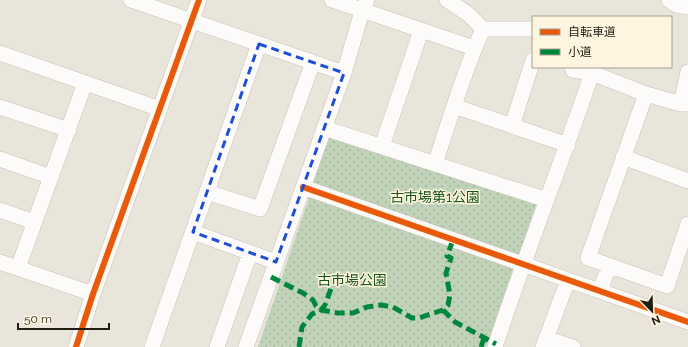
<svg xmlns="http://www.w3.org/2000/svg" width="688" height="347" viewBox="0 0 688 347" font-family="Raleway,'Noto Sans JP',sans-serif">
  <defs>
    <pattern id="park-dots" width="8" height="8" patternUnits="userSpaceOnUse"><rect width="8" height="8" fill="#c0d3b8"/><path d="M2 2h.1M6 6h.1" fill="none" stroke="#a5b59d" stroke-width="1.8" stroke-linecap="round"/></pattern>
  </defs>
  <rect width="100%" height="100%" fill="#eae5da"/>
  <path fill="url(#park-dots)" d="M329,131l208,71 -18,54 -209,-70z
    M310,195l204,72 -28,80h-228z"/>
  <g fill="none" stroke-linecap="round" stroke-linejoin="round">
    <defs>
      <path id="minor" d="M131,0l213,73
        M332,0l142,48
        M447,0l21,14 15,15h50
        M669,0l7,5 12,2
        M0,53l160,56
        M572,67l1,3 19,3 54,21 35,10h7
        M646,94l-58,164 79,28 21,-62
        M681,104l7,-32
        M454,106l114,39
        M0,107l69,23
        M512,126l21,-66
        M324,128l223,72
        M382,146l39,-115
        M623,157l65,24
        M0,159l51,18
        M435,164c15,-46 29,-92 48,-135
        M303,187l385,135
        M207,192l53,17 53,-147
        M0,210l34,12
        M193,232l83,30
        M0,262l93,32
        M18,268l67,-185
        M600,291l9,-25
        M546,338l27,9
        M76,347l17,-53 106,-294
        M152,347l107,-303
        M217,347l33,-94
        M246,347l98,-274 18,-62 5,-11
        M495,347c30,-92 66,-182 97,-274
        M543,347l25,-67"/>
    </defs>
    <use href="#minor" stroke="#c5c2b8" stroke-width="16"/>
    <use href="#minor" stroke="#fcfbf9" stroke-width="15"/>
    <path stroke="#00873e" stroke-width="5" stroke-dasharray="10 5" stroke-linecap="butt" d="M271,277l32,16 10,7 3,6 5,4 17,3h15l14,-6 14,-2 12,2 19,11h7l24,-8 5,-5 2,-10 -4,-22 5,-15 -4,-2 6,-16
      M443,310l12,12 41,22
      M299,347l3,-20 10,-13 9,-4 4,-5 7,-19
      M481,347l3,-9"/>
    <defs>
      <path id="cycleway" d="M303,187l385,135
        M76,347l17,-53 106,-294"/>
    </defs>
    <use href="#cycleway" stroke="#fef5e0" stroke-width="8"/>
    <use href="#cycleway" stroke="#e8590c" stroke-width="6"/>
  </g>
  <path fill="none" stroke="#1d4ed8" stroke-width="3" stroke-dasharray="8 5" stroke-linejoin="round" d="M259,44l85,29 -68,189 -83,-30z"/>
  <g text-anchor="middle" stroke-width="3" stroke-linejoin="round" paint-order="stroke">
    <g font-size="14" fill="#18551b" stroke="#fef5e0">
      <text x="435" y="202">古市場第1公園</text>
      <text x="352" y="285">古市場公園</text>
    </g>
  </g>
  <rect x="532" y="16" width="140" height="52" fill="#fef5e0" stroke="#a59f8f"/>
  <rect x="540" y="29" width="20" height="6" fill="#e8590c" stroke="#a59f8f"/>
  <text x="568" y="36" font-size="12" fill="#201d15">自転車道</text>
  <rect x="540" y="49" width="20" height="6" fill="#00873e" stroke="#a59f8f"/>
  <text x="568" y="56" font-size="12" fill="#201d15">小道</text>
  <g transform="translate(652 311) rotate(157)" stroke="#fef5e0" stroke-width="3" paint-order="stroke">
  <path d="M0-3L7 15L0 10L-7 15Z" fill="#201d15"/>
  <text y="-6" font-size="11" font-weight="bold" text-anchor="middle" fill="#201d15">N</text>
  </g>
  <path d="M18 323v6h91v-6" fill="none" stroke="#201d15" stroke-width="2"/>
  <text x="24" y="323" font-size="12" fill="#201d15" stroke="#fef5e0" stroke-width="3" paint-order="stroke">50 m</text>
</svg>
